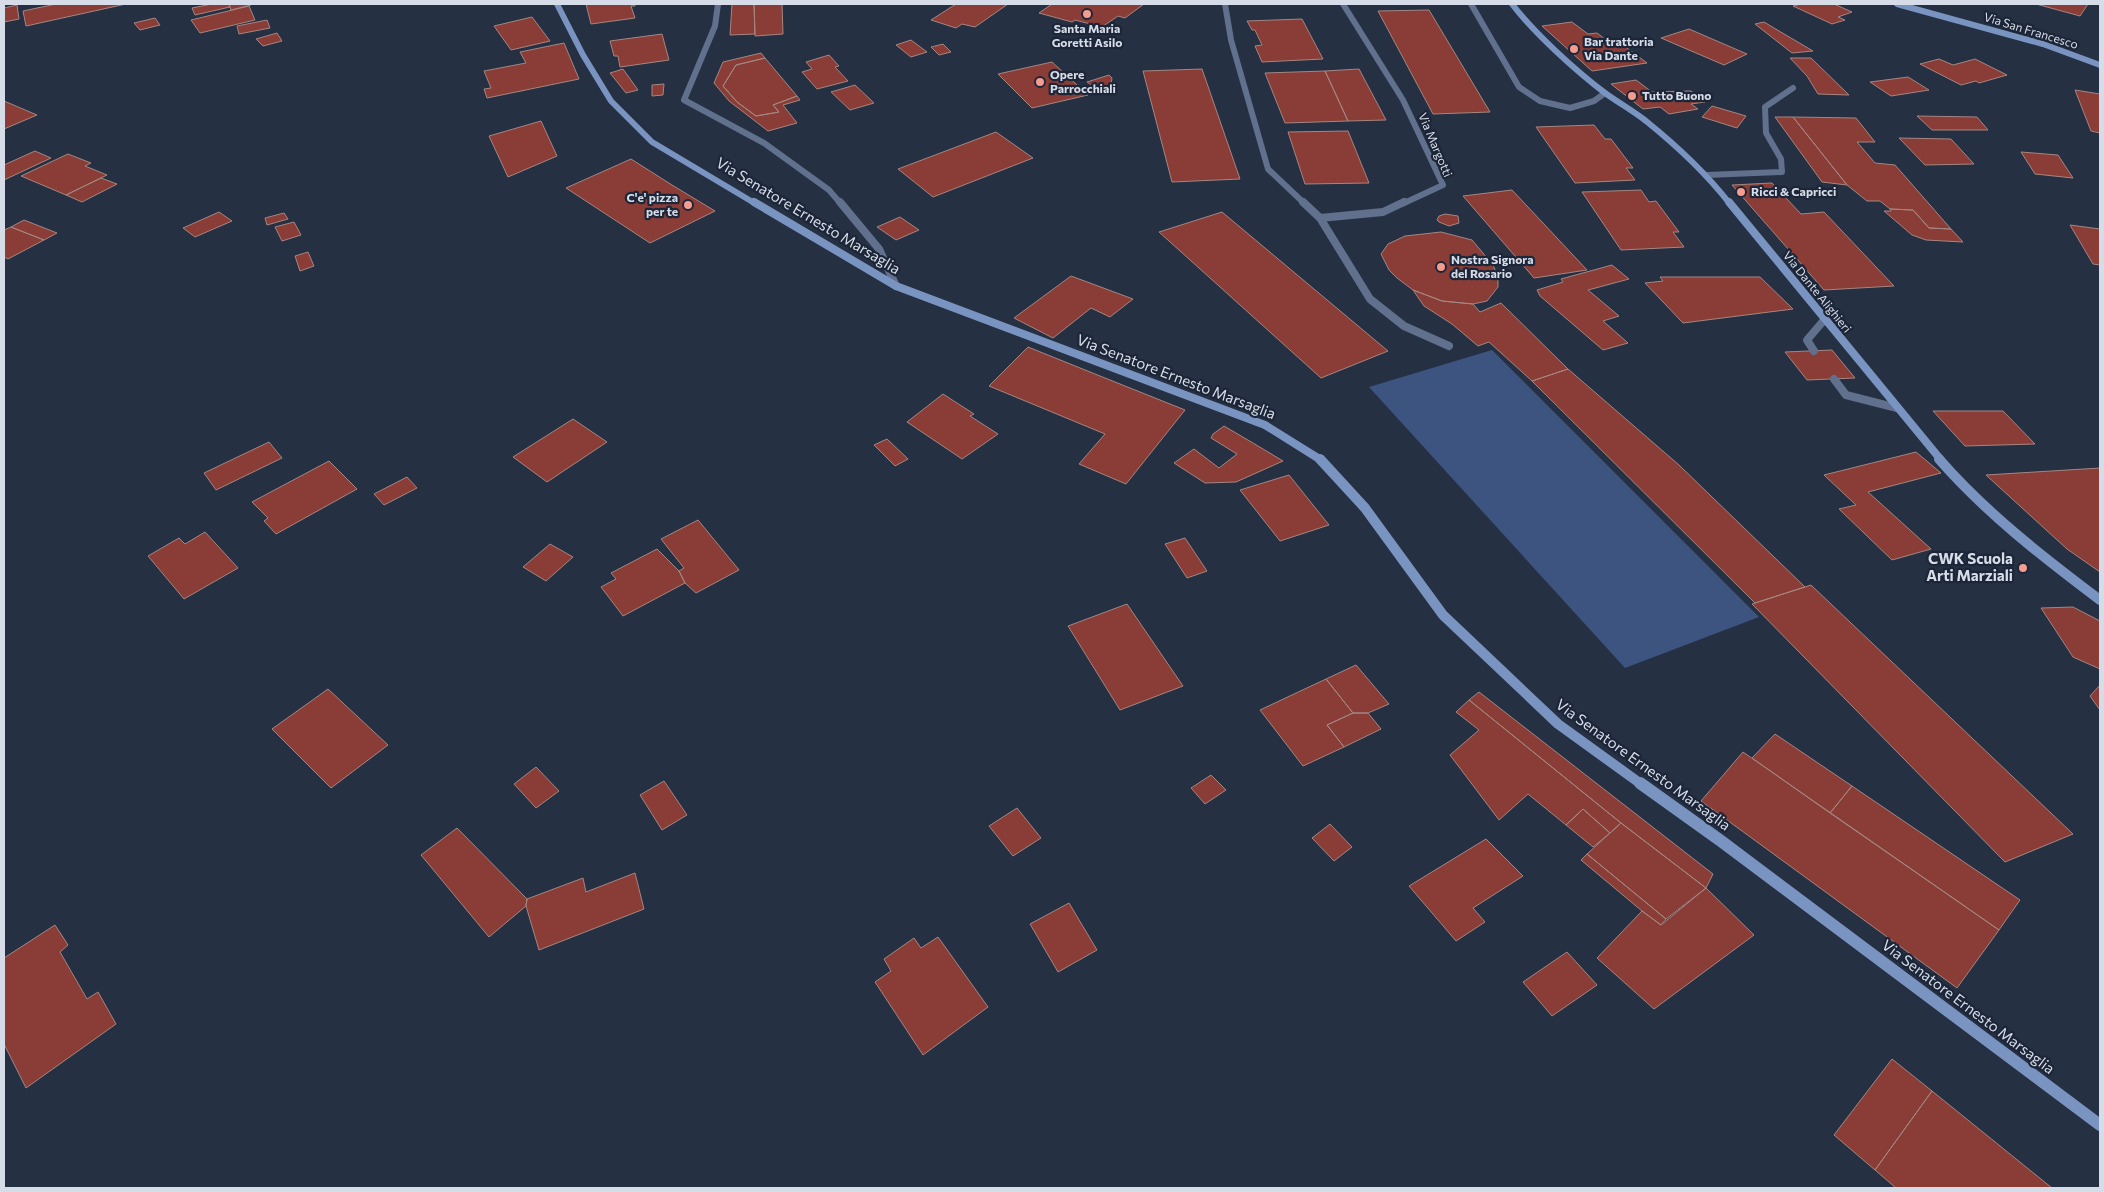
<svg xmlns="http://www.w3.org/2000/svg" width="2104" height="1192" viewBox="0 0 2104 1192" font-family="Commissioner,sans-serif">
  <rect width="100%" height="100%" fill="#253043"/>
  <path fill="#3c547f" d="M1492,350l267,267 -134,51 -256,-281z"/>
  <path fill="#8a3d36" stroke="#a48682" d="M56,4h70l-100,22 -3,-15z
    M212,4h17l1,3 -35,8 -3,-7z
    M229,4h21l1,1 -20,5z
    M586,4h49v2h-4l4,12 -44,6z
    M732,4h22l1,30 -25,1z
    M754,4h28l1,30 -28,2z
    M956,4h52l-33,23 -13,-3 -6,4 -25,-8z
    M1052,4h92l-19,14 -7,-2 -16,11 -27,-7 -3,2 -33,-9z
    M1801,4h33l18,8 -14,5 7,3 -13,4 -39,-18z
    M2036,4h52l-8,12z
    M17,5l2,14 -15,3v-14z
    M249,6l6,14 -55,13 -9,-13z
    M1429,10l61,102 -57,2 -55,-103z
    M532,17l18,24 -39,9 -17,-24z
    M155,18l5,7 -20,5 -6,-7z
    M1302,19l21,40 -61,3 -7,-16 7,-1 -7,-15h-3l-5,-9z
    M267,20l3,8 -31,6 -2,-8z
    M1572,22l16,12 9,-1 17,13 9,-1 24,18 -55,8 -50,-45z
    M1764,22l15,9 34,20 -21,2 -37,-29z
    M1689,29l58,25 -23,11 -63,-27z
    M277,33l5,8 -19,5 -7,-7z
    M662,34l7,26 -49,7 -2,-11h-4l-4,-15z
    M911,40l16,12 -16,5 -15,-12z
    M564,43l15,36 -92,19 -3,-9 7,-1 -7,-17 42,-8 -6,-11z
    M943,44l8,8 -12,3 -8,-8z
    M761,53l4,5 -29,7 -13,21 14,16 19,14 23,-4 -6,-7 24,-9 3,4 -17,5 14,18 -29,8 -39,-30 -15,-18 9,-21z
    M829,55l10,11 -4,1 13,14 -31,8 -15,-17 10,-3 -6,-7z
    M765,58l32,38 -24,9 6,7 -23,4 -19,-14 -14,-16 13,-21z
    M1790,58h21l38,37 -31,-1 -11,-18z
    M1939,59l14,6 22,-6 32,16 -28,8 -3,-2 -15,4 -41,-21z
    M1052,62l36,33 -56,13 -34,-34z
    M623,69l15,21 -12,3 -16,-20z
    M1202,69l38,110 -68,3 -29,-111z
    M1359,69l27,51 -38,1 -23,-50z
    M1325,71l23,50 -63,2 -20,-50z
    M1109,75l3,3 -2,12 -7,3 -16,-11z
    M1908,77l21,13 -38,6 -21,-14z
    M1636,80l16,12 39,-1 14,11 -14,2 7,5 -29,5 -9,-7 -17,2 -32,-25z
    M664,84l-1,11 -11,1v-11z
    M855,85l19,18 -24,7 -19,-18z
    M2075,90l25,4v39l-9,-2z
    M4,101l33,14 -33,14z
    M1712,106l34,10 -9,12 -35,-11z
    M1917,116l60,1 11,13h-56z
    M1775,117h18l54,68 -25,-3z
    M1793,117l63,1 19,24h-18l18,21 20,2 56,64 -22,-1 -16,-18 -23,-1 -10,-8h-13l-20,-16z
    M541,121l16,35 -49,21 -19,-41z
    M1594,125l11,14h6l22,29h-7l9,12 -60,3 -39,-56z
    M1348,131l21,52 -64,1 -17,-52z
    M996,132l37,26 -100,39 -35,-28z
    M1899,138l52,1 23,25 -49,1z
    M35,151l16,7 -47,22v-15z
    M2021,152l37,3 15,23 -38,-4z
    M68,154l23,9 -6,3 22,9 -41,20 -45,-19z
    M631,159l41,26 43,26 -65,32 -84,-55z
    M101,178l16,6 -35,18 -16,-7z
    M1772,183l29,31 23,-2 70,74 -70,4 -92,-105z
    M1512,190l75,80 -53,8 -71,-82z
    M1641,190l8,12 7,-1 23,31h-6l11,15 -63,3 -39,-58z
    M1890,209l23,1 16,18 22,1 12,13 -37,-2 -14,-5 -28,-24h7z
    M219,212l13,9 -37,16 -12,-9z
    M1222,212l166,139 -67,27 -162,-146z
    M284,213l4,6 -21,6 -2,-7z
    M1445,214l13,2 1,7 -10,3 -10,-4 -2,-2 2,-4z
    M900,217l19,13 -23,10 -19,-13z
    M24,220l33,13 -13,7 -33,-13z
    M294,222l7,13 -19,6 -7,-14z
    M2070,225l30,4v36l-7,-1z
    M11,227l33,13 -36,19 -4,-2v-27z
    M1441,232l31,8 21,25 5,12v10l-11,14 -14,3 -31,-3 -29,-11 -16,-12 -8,-8 -8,-16 7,-10 17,-8z
    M308,252l6,14 -14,5 -5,-15z
    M1612,265l17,14 -41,11 31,26 -16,5 25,22 -25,7 -63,-54 -3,-6 26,-8 -2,-3z
    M1071,276l62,23 -23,18 -19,-9 -38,30 -39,-20z
    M1660,277h100l33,32 -110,14 -38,-40 18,-2z
    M1413,290l29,11 31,3 7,8 21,-9 67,66 -36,12 -43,-39 -11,4 -26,-22 -28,-18z
    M1028,347l77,31 80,32 -59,74 -47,-20 26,-30 -116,-48z
    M1832,350l23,28 -48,2 -22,-28z
    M1568,369l111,96 126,122 -50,16 -223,-222z
    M943,394l31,20 -4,2 28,18 -36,25 -55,-37z
    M1933,411h70l32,33 -70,2z
    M573,419l34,23 -60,40 -34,-25z
    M1224,426l29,17 30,18 -47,21 -31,1 -31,-20 20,-14 25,19 18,-14 -26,-16 2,-4z
    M887,439l21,20 -13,7 -21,-21z
    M269,442l13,16 -66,32 -12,-17z
    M1916,452l25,21 -73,19 63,57 -39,11 -53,-51 17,-4 -32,-30z
    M329,461l28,28 -81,45 -12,-13 4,-3 -16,-16z
    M2100,468v104l-33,-23 -81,-74z
    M1289,475l40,50 -49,16 -40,-51z
    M407,477l10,11 -33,17 -10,-11z
    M698,520l41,50 -43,23 -11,-10 -6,-12 5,-3 -23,-29z
    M205,532l33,36 -54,31 -36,-43 31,-18 6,6z
    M1185,538l22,33 -20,7 -22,-34z
    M550,544l23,13 -27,24 -23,-14z
    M657,549l22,22 6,12 -62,33 -22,-29 15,-8 -5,-6z
    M1811,585l262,249 -68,28 -253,-258z
    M1127,604l56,82 -63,24 -52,-84z
    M2073,607l27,14v48l-27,-12 -32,-49z
    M1356,665l33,39 -21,9h-15l-27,-34z
    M1326,679l27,34 -26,12 17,22 -41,19 -43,-56z
    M2100,685v25l-10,-14z
    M328,689l60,56 -57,43 -59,-59z
    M1479,692l234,182 -7,14 -85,-65 -152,-123z
    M1469,700l152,123 -11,10 -27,-24 -17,16 -38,-31 -29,26 -49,-65 29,-25 -23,-18z
    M1353,713h15l13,16 -37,18 -17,-22z
    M1775,734l77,52 -22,27 -78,-55z
    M1743,752l256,178 -42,58 -256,-187z
    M536,767l23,24 -23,17 -22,-24z
    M1211,775l15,15 -21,14 -14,-16z
    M664,781l23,34 -25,15 -22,-35z
    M1852,786l168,114 -21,30 -169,-117z
    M1017,808l24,30 -28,18 -24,-30z
    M1583,809l27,24 -17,14 -27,-22z
    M1621,823l85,65 -40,31 -79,-65z
    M1330,824l22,23 -18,14 -22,-23z
    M457,828l70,71 -1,7 -37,31 -68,-82z
    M1486,839l37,37 -50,32 12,14 -29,19 -47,-55z
    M1587,854l79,65 -5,6 -19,-14 -61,-51z
    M635,873l9,36 -105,41 -13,-44 1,-7 56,-21 3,14z
    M1706,888l48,47 -100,74 -57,-51 45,-47 19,14z
    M1069,903l28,47 -39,22 -28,-48z
    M55,925l13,20 -8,7 27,47 11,-7 18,32 -90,64 -22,-44v-86z
    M938,937l50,70 -65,48 -48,-73 16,-11 -7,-12 30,-21 7,10z
    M1567,952l30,33 -45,31 -29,-34z
    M1892,1059l40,32 -57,79 -41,-35z
    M1932,1091l120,97h-156l-21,-18z"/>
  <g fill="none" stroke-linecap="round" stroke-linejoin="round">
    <path stroke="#60708d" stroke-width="8" d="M1814,351l-7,-11 18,-21
      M1834,379l12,16 51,13"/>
    <path stroke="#60708d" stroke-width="6" d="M718,4l-3,22 -31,74 80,43 65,47 12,14
      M1225,4l6,36 37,129 37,35
      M1343,4l60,96 40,85 -41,19
      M1471,4l48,83 21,14 30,7 24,-7 11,-8
      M1707,175l75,-3 -1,-13 -15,-26 -1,-26 28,-19"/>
    <path stroke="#60708d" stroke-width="8" d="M840,202l39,47 17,37
      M1303,202l17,16 63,-6 21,-10
      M1320,218l50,81 34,27 45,20"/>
    <path stroke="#7a94c1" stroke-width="6" d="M557,4l26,51 28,46 41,41 104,62
      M1512,4c22,29 64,67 93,89 14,10 28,18 41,28 31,25 60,52 84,83
      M1897,4l146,40 57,21"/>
    <path stroke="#7a94c1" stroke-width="8" d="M754,202l142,84 369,139 56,35
      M1729,202l212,258"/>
    <path stroke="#7a94c1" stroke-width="10" d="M1320,459l45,49 78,107 115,109 83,60
      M1939,459c47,54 104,98 161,141"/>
    <path stroke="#7a94c1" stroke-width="12" d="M1640,783l81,58 379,284"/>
  </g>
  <g fill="#f59c91" stroke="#1c2638" stroke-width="2">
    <circle cx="1087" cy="14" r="5"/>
    <circle cx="1574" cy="49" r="5"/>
    <circle cx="1040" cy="82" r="5"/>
    <circle cx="1632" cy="96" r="5"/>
    <circle cx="1741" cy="192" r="5"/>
    <circle cx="688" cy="205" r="5"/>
    <circle cx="1441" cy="267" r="5"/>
    <circle cx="2023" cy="568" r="5"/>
  </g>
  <g text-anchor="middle" stroke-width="4.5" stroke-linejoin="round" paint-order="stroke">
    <g font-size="12" font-weight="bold" fill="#d6dde9" stroke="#1c2638" text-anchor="start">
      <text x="1087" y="33" text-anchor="middle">Santa Maria<tspan x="1087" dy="14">Goretti Asilo</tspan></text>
      <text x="1584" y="46">Bar trattoria<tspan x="1584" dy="14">Via Dante</tspan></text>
      <text x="1050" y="79">Opere<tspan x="1050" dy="14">Parrocchiali</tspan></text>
      <text x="1642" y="100">Tutto Buono</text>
      <text x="1751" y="196">Ricci &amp; Capricci</text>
      <text x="678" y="202" text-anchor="end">C'e' pizza<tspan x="678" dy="14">per te</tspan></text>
      <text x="1451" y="264">Nostra Signora<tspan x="1451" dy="14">del Rosario</tspan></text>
    </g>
    <g font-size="12" fill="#d6dde9" stroke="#1c2638">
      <text transform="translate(2031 31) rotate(17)" y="4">Via San Francesco</text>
      <text transform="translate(1435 145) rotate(67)" y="4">Via Margotti</text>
      <text transform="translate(1817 292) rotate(51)" y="4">Via Dante Alighieri</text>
    </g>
    <g font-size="15" fill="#d6dde9" stroke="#1c2638">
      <text transform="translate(808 216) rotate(31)" y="5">Via Senatore Ernesto Marsaglia</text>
      <text transform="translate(1176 377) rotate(21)" y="5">Via Senatore Ernesto Marsaglia</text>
      <text transform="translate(1643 765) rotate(36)" y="5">Via Senatore Ernesto Marsaglia</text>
      <text transform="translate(1968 1007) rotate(37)" y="5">Via Senatore Ernesto Marsaglia</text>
    </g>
    <g font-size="15" font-weight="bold" fill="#d6dde9" stroke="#1c2638" text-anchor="end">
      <text x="2013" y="564">CWK Scuola<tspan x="2013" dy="17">Arti Marziali</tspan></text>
    </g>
  </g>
  <rect width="2104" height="1192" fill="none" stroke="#d6dde9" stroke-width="10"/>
</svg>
